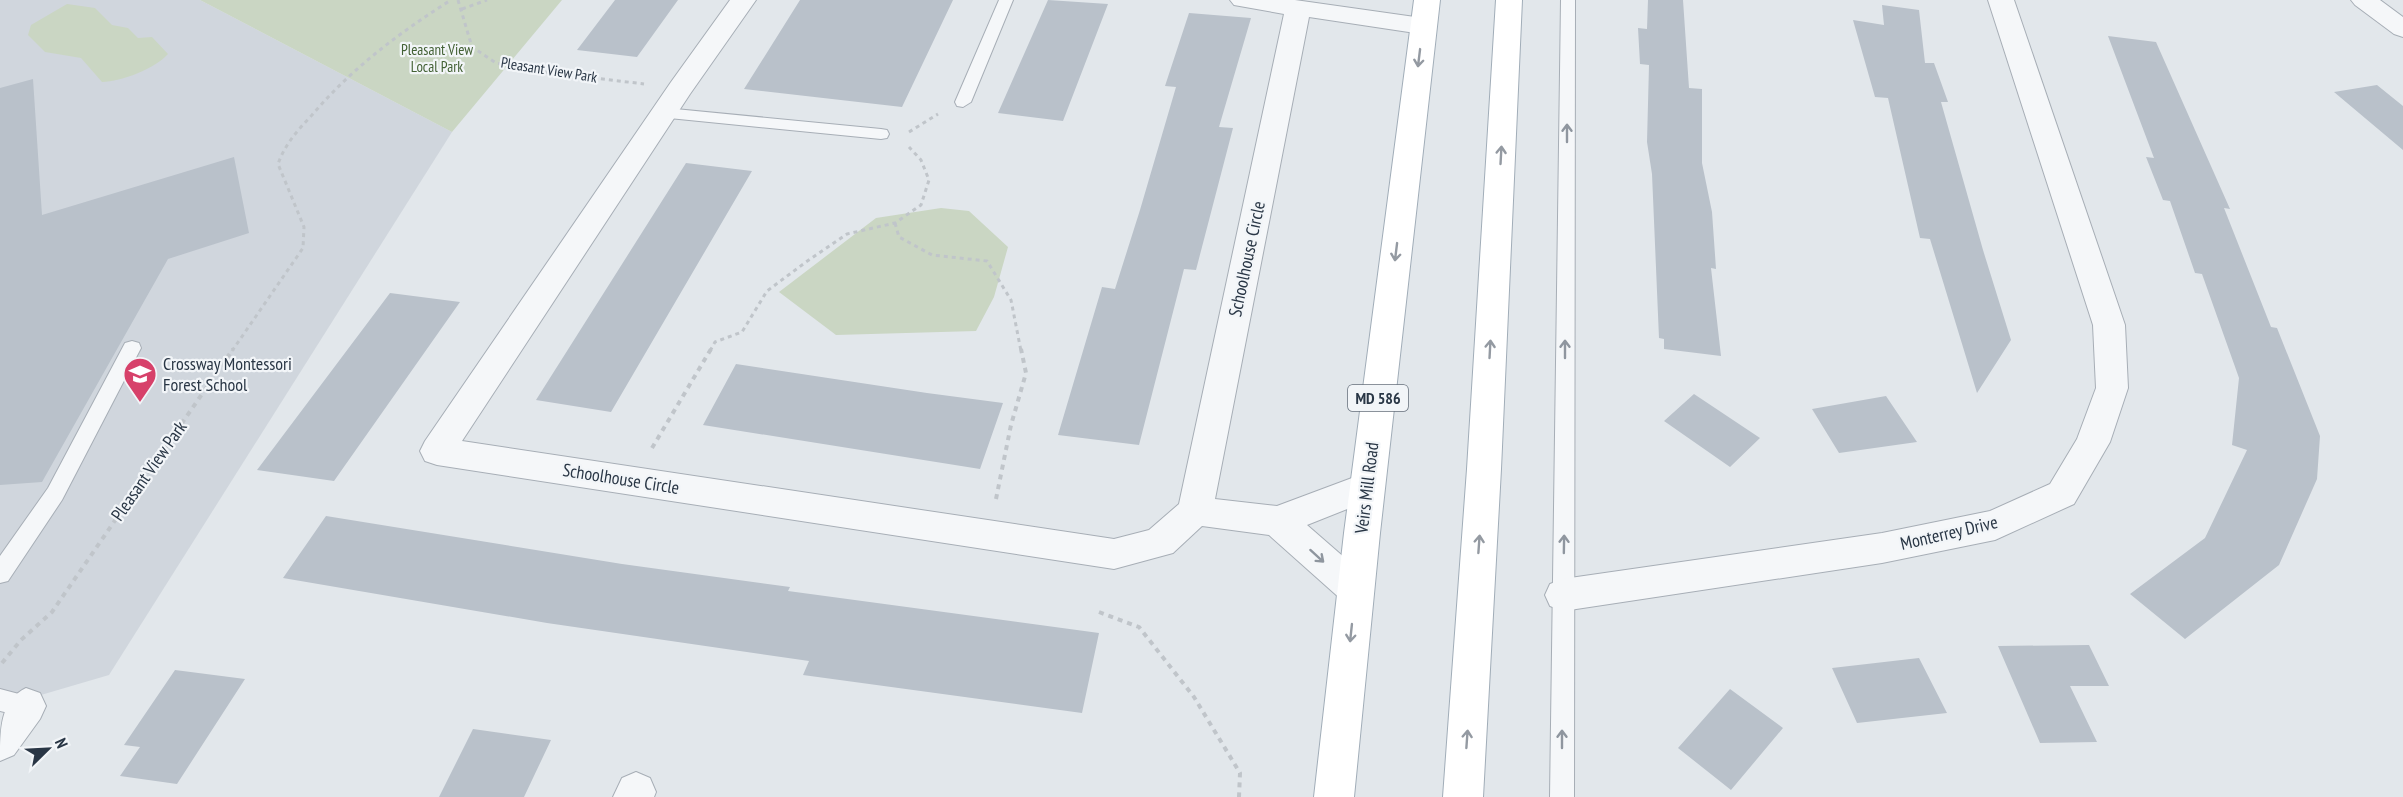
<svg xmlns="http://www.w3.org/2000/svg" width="2403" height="797" viewBox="0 0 2403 797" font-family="'PT Sans Narrow',sans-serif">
  <rect width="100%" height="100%" fill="#e2e7eb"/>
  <path fill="#d0d6dd" d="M0,0h200l252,132 -343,543 -109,32z"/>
  <path fill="#cad6c3" d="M200,0h362l-110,132z
    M67,4l28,4 17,17 16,3 10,10 14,-1 16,17c-12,14 -47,28 -66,28l-21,-24 -36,-6 -17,-17 3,-10z
    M941,208l28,3 39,36 -14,50 -18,34 -140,4 -57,-43 97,-74z"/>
  <path fill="#b9c1ca" d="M615,0h63l-41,57 -60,-7z
    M800,0h153l-51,107 -158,-18z
    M1048,0l60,4 -45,117 -65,-8z
    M1648,0h35l6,88 13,1v74l10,49 4,57 -5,-1 10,88 -57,-7v-10l-5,-1 -7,-164 -5,-32 2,-77 -9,-1 -2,-36 9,1z
    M1882,5l37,5 6,53h9l14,39h-7l42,148 28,90 -34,53 -47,-154 -10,-1 -32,-140 -13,-1 -22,-77 31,5z
    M1189,13l62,5 -32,109 14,1 -37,142 -12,-1 -45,176 -81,-10 44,-148 13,2 25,-79 36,-123 -11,-1z
    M2108,36l48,6 74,167 -6,-1 47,119 6,1 43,108 -3,43 -38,86 -94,74 -55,-45 75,-56 42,-88 -15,-5 7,-67 -37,-104 -7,-1 -25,-72 -7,-1 -17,-43 8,1z
    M33,79l9,136 192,-58 15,76 -81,26 -126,223 -42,3v-397z
    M2377,85l26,21v44l-69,-58z
    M686,163l66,8 -141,241 -75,-12z
    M390,293l70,9 -126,179 -77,-11z
    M736,364l191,29 76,10 -23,66 -277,-44z
    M1694,394l66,44 -30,29 -66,-46z
    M1886,396l31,46 -78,11 -27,-44z
    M326,516l296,48 168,23 -2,4 311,42 -17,80 -279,-38 6,-14 -262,-38 -264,-45z
    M2089,645l20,41h-39l27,56 -57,1 -42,-97z
    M1919,658l28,55 -90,10 -25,-55z
    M175,670l70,9 -68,105 -57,-8 20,-29 -16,-2z
    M1730,689l53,39 -52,62 -53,-42z
    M473,729l78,11 -27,57h-85z"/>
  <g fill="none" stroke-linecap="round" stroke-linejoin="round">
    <defs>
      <path id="service" d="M999,0h14l-42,102 -8,5 -6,-1 -2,-4z
        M1561,0h14l-1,797h-24z
        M665,108l216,21 6,1 2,4 -2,4 -6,1 -222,-22 -2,-4 2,-4z
        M132,341l7,2 2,5 -79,152 -54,81 -8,2v-27l48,-68 77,-145z
        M0,689l34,9 4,8 -4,8 -8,3 -26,-6z"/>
      <path id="minor" d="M730,0h26l-66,94 -228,347 652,98 35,-9 30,-26 105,-490 -50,-9 -4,-5h65l127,18 9,3 4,5 -4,5 -9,3 -113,-17 -94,482 62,7 91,-34 12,4 5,10 -5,10 -73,29 62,54 5,11 -5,11 -13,5 -13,-5 -74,-66 -67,-9 -29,27 -59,16 -677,-104 -12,-4 -5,-10 5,-10 246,-359z
        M1988,0h26l111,325 3,63 -18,54 -36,62 -79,36 -113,23 -319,48 -13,-5 -5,-11 5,-11 13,-5 319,-46 108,-22 60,-27 27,-45 19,-51 -3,-63z
        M2351,0h29l23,17v20l-9,-3 -39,-29z
        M26,688l14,5 6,13 -6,13 -26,36 -14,6c0,-32 0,-60 26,-73z
        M636,772l14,6 6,14 -2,5h-41l9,-19z"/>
      <path id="primary" d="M1414,0h26l-60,533 -26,264h-40l30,-264z
        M1496,0h26l-21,469 -18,328h-40l24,-328z"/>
    </defs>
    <use href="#service" stroke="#a7aeb6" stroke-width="2"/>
    <use href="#minor" stroke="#a7aeb6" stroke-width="2"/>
    <use href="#primary" stroke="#a1adb8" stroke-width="2"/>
    <path stroke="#c0c5ca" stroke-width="3" stroke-dasharray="4 4" stroke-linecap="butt" d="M458,0l14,47 24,16 50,9 98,12
      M462,9l25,-9
      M909,132l29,-18
      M895,223l4,14 33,18 55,6 24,39 10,51
      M232,351l71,-103 1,-21 -26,-63c7,-20 20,-34 34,-49 40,-47 87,-82 139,-115
      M710,351l5,-9 27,-10 25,-41 39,-29 41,-28 48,-11 26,-18 8,-25 -8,-20 -12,-13"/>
    <path stroke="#c0c5ca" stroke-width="4" stroke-dasharray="5 5" stroke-linecap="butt" d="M652,448l59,-99
      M996,499l15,-74 15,-52 -5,-24
      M1099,612l40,15 55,70 46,76 -1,24
      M2,663l19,-23 31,-28 181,-263"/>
    <use href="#service" fill="#f5f7f9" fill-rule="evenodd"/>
    <use href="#minor" fill="#f5f7f9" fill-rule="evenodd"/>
    <use href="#primary" fill="#fff" fill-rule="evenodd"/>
  </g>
  <defs><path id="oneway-shaft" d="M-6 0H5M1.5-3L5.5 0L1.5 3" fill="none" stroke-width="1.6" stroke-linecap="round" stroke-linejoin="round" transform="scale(1.5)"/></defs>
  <g stroke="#949aa2">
    <use href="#oneway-shaft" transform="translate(1419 58) rotate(97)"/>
    <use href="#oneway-shaft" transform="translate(1501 155) rotate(-87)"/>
    <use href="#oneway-shaft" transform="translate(1396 252) rotate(97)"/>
    <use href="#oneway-shaft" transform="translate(1490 349) rotate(-87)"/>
    <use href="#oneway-shaft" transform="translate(1479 544) rotate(-86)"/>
    <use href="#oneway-shaft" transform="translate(1351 633) rotate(96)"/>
    <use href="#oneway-shaft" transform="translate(1467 739) rotate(-86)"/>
  </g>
  <g stroke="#8f969f">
    <use href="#oneway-shaft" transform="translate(1567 133) rotate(-90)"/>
    <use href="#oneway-shaft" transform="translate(1565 349) rotate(-90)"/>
    <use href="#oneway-shaft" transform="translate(1564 544) rotate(-89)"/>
    <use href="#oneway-shaft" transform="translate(1317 556) rotate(42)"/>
    <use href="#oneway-shaft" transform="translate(1562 739) rotate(-90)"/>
  </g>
  <defs>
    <symbol id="school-pin" viewBox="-11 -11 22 30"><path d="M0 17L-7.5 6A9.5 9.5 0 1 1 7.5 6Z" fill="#d7416a" stroke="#f2f5f8"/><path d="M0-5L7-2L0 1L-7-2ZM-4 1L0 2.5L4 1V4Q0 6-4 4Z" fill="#fff"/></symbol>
  </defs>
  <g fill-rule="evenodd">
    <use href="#school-pin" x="121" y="355" width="38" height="52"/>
  </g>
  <g text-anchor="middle" stroke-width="4.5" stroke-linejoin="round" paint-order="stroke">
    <g font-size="15" fill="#436135" stroke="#f2f5f8">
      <text x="437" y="55">Pleasant View<tspan x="437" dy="17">Local Park</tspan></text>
    </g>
    <g font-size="15" fill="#293645" stroke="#f2f5f8">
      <text transform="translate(549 70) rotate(9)" y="5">Pleasant View Park</text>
    </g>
    <rect fill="#f2f5f8" stroke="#656f7b" stroke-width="1.5" x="1348" y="385" width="60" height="26" rx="4.5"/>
    <g font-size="16" font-weight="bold" fill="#293645">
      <text x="1378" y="404">MD 586</text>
    </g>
    <g font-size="18" fill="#293645" stroke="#f2f5f8">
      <text transform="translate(1247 259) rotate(-78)" y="6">Schoolhouse Circle</text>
      <text transform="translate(149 471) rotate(-55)" y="6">Pleasant View Park</text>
      <text transform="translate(621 479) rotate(9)" y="6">Schoolhouse Circle</text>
      <text transform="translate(1367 488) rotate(-83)" y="6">Veirs Mill Road</text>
      <text transform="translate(1949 533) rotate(-13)" y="6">Monterrey Drive</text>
    </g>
    <g font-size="18" fill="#293645" stroke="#f2f5f8" text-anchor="start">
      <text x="163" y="370">Crossway Montessori<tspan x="163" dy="21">Forest School</tspan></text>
    </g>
  </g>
  <g transform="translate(48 749) rotate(66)" stroke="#f2f5f8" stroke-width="4.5" paint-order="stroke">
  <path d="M0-4.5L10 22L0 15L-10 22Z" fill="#293645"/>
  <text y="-9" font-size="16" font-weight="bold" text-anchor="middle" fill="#293645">N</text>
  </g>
</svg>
